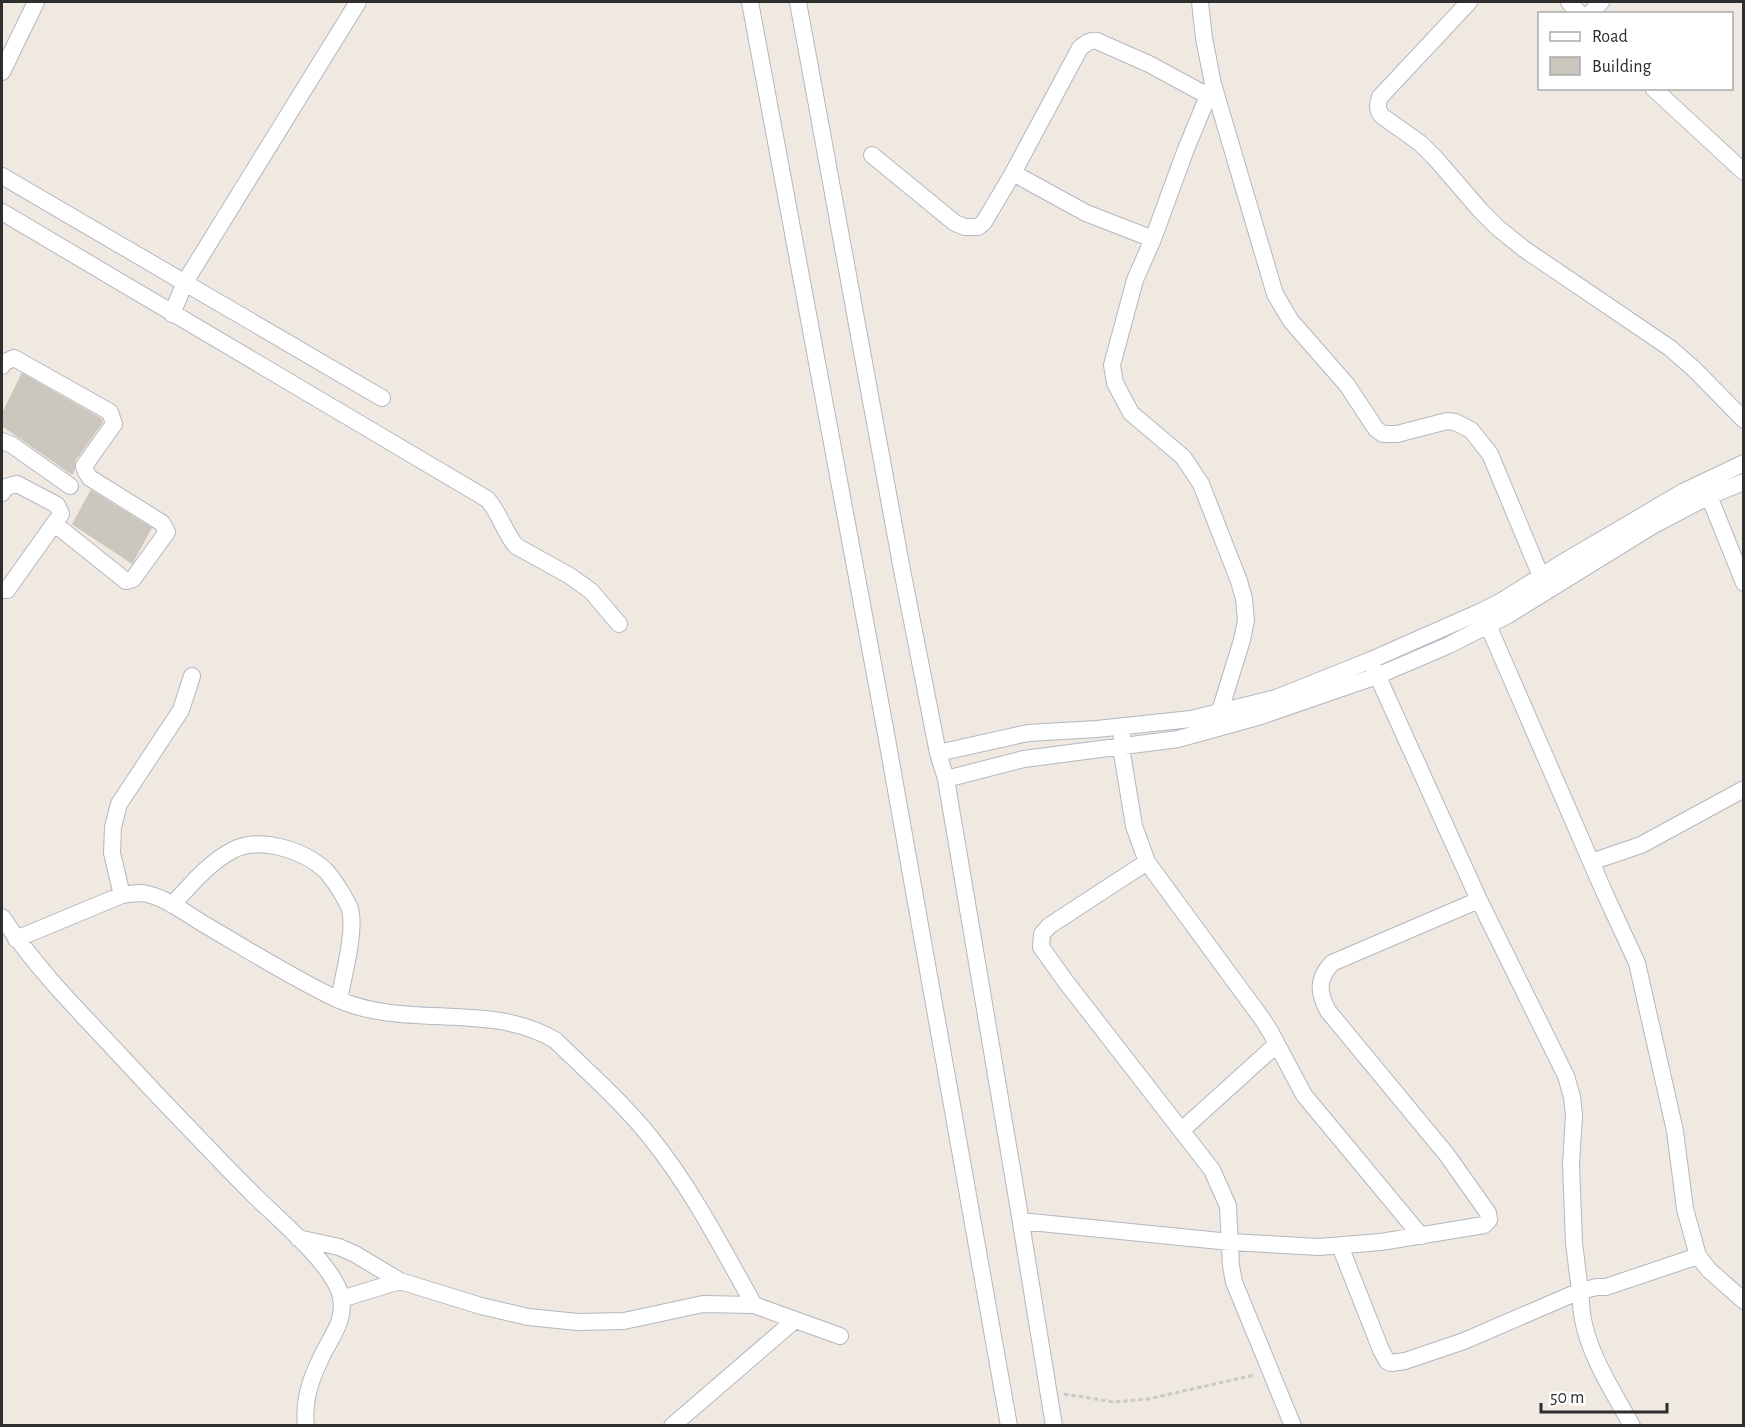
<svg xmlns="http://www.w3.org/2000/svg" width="1745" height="1427" viewBox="0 0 1745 1427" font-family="'Alegreya Sans',sans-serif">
  <rect width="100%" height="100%" fill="#efe9e1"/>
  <path fill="#cbc7bf" stroke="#cbc5ba" stroke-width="1.5" d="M22,374l79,45 1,3 -2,3 -25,35 -1,10 -2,4 -70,-49v-10z
    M91,491l60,37 -19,35 -59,-39z"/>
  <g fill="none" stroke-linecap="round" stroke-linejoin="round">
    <defs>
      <path id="minor" d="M750,2l135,726 124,698
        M798,2l104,568 36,183 8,26c36,215 74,431 108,647
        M1200,2l4,36 9,46 62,210 16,27 56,64 29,44 7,5h14l50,-13 8,1 16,8 19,24 55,132
        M1469,2l-89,95c-3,8 -3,13 2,19l38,27 16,16 44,51 18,18 26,21 146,99 24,21 50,51
        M1569,2l11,12
        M1590,14l11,-12
        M2,72l34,-70
        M1213,84l-27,65 -33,90 -18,41 -23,85 3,18 16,30 52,44 18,27 38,97 5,18 2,21 -4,20 -22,71
        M1653,88l91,84
        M872,155l83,68 10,4h13l6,-5 29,-49 67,-125c6,-5 10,-8 17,-7l52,23 59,32
        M1013,173l73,40 67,26
        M2,176l380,222
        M2,212l485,287c13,14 17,33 29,47l54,30 21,15 28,33
        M172,314l13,-32 173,-280
        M2,366l1,-3 11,-5 96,54 4,12 -30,42 2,6 4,6 72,45 5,9 -34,47 -7,2 -65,-52 -9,-2
        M2,441l10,4 58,41
        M1704,487l5,9 35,87
        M2,493l4,-6 11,-3 40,21 4,9 -54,76h-5
        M1484,616l121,278 32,69 38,168 10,78 13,47 11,14 35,31
        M1374,668l105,232 87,176 6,21 2,18 -3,49 3,79 6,48 17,-4h9l92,-31
        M1122,736l-1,11 13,79 13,36 116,158 8,13 33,62 117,141
        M938,753l90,-20 69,-4 94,-10 85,-21 95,-38 111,-49 18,-9 62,-39 121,-71 61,-29
        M946,779l78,-20 154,-20 83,-23 116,-40 72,-31 59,-30 144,-89 57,-30 35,-14
        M1147,862l-98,64 -7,8 -1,13 25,35 146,188 16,36 3,60 3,16 59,144
        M1591,862l50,-17 103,-56
        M122,895l-10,-42 1,-26 6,-23 62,-94 11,-34
        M172,905c18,-19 36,-42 61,-55 27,-14 71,0 93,21 7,8 13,17 18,26 2,4 5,8 6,12 6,22 -7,68 -11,91
        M2,917c29,44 65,82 102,121 35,38 70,75 106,112 14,15 29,30 44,45 24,24 81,71 87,102 5,25 -12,42 -21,63 -10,21 -17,42 -14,66
        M16,939l106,-44c6,-1 13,-2 19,-2 21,2 43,19 61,30 43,25 90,55 135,76 69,31 152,2 218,41 33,32 67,62 96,98 41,51 71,110 103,167
        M1182,1130l95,-86
        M1021,1221l209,21 89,5 62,-5 103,-17 5,-5 -1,-7 -41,-58 -119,-144c-10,-19 -11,-32 4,-48l147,-63
        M298,1238l41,9 16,7 45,27 81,25 47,11 50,5 46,-1 79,-17 51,1 86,31
        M1340,1246l41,104 6,11 4,2 14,-2 59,-20 116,-50c1,8 1,16 2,23 6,40 31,77 50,112
        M341,1299l59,-18
        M672,1426l123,-106"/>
    </defs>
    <use href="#minor" stroke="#b4b7c1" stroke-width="18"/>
    <path stroke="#c9c9c9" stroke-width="3" stroke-dasharray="4.5 3" stroke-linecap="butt" d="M1064,1394l50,8 34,-3 107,-24"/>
    <use href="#minor" stroke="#fff" stroke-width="16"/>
  </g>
  <rect width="1745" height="1427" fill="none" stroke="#2e2e2e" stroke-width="6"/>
  <rect x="1538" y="12" width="195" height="78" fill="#ffffff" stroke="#ababab" stroke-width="1.5"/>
  <rect x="1550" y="32" width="30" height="9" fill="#ffffff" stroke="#ababab" stroke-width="1.5"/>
  <text x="1592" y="42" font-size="18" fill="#2e2e2e">Road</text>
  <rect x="1550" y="57" width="30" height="18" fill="#cbc7bf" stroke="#ababab" stroke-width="1.5"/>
  <text x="1592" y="72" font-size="18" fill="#2e2e2e">Building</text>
  <path d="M1541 1403v9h126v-9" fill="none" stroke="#2e2e2e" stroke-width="3"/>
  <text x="1550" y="1403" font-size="18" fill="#2e2e2e" stroke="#ffffff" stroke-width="4.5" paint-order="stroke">50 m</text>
</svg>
